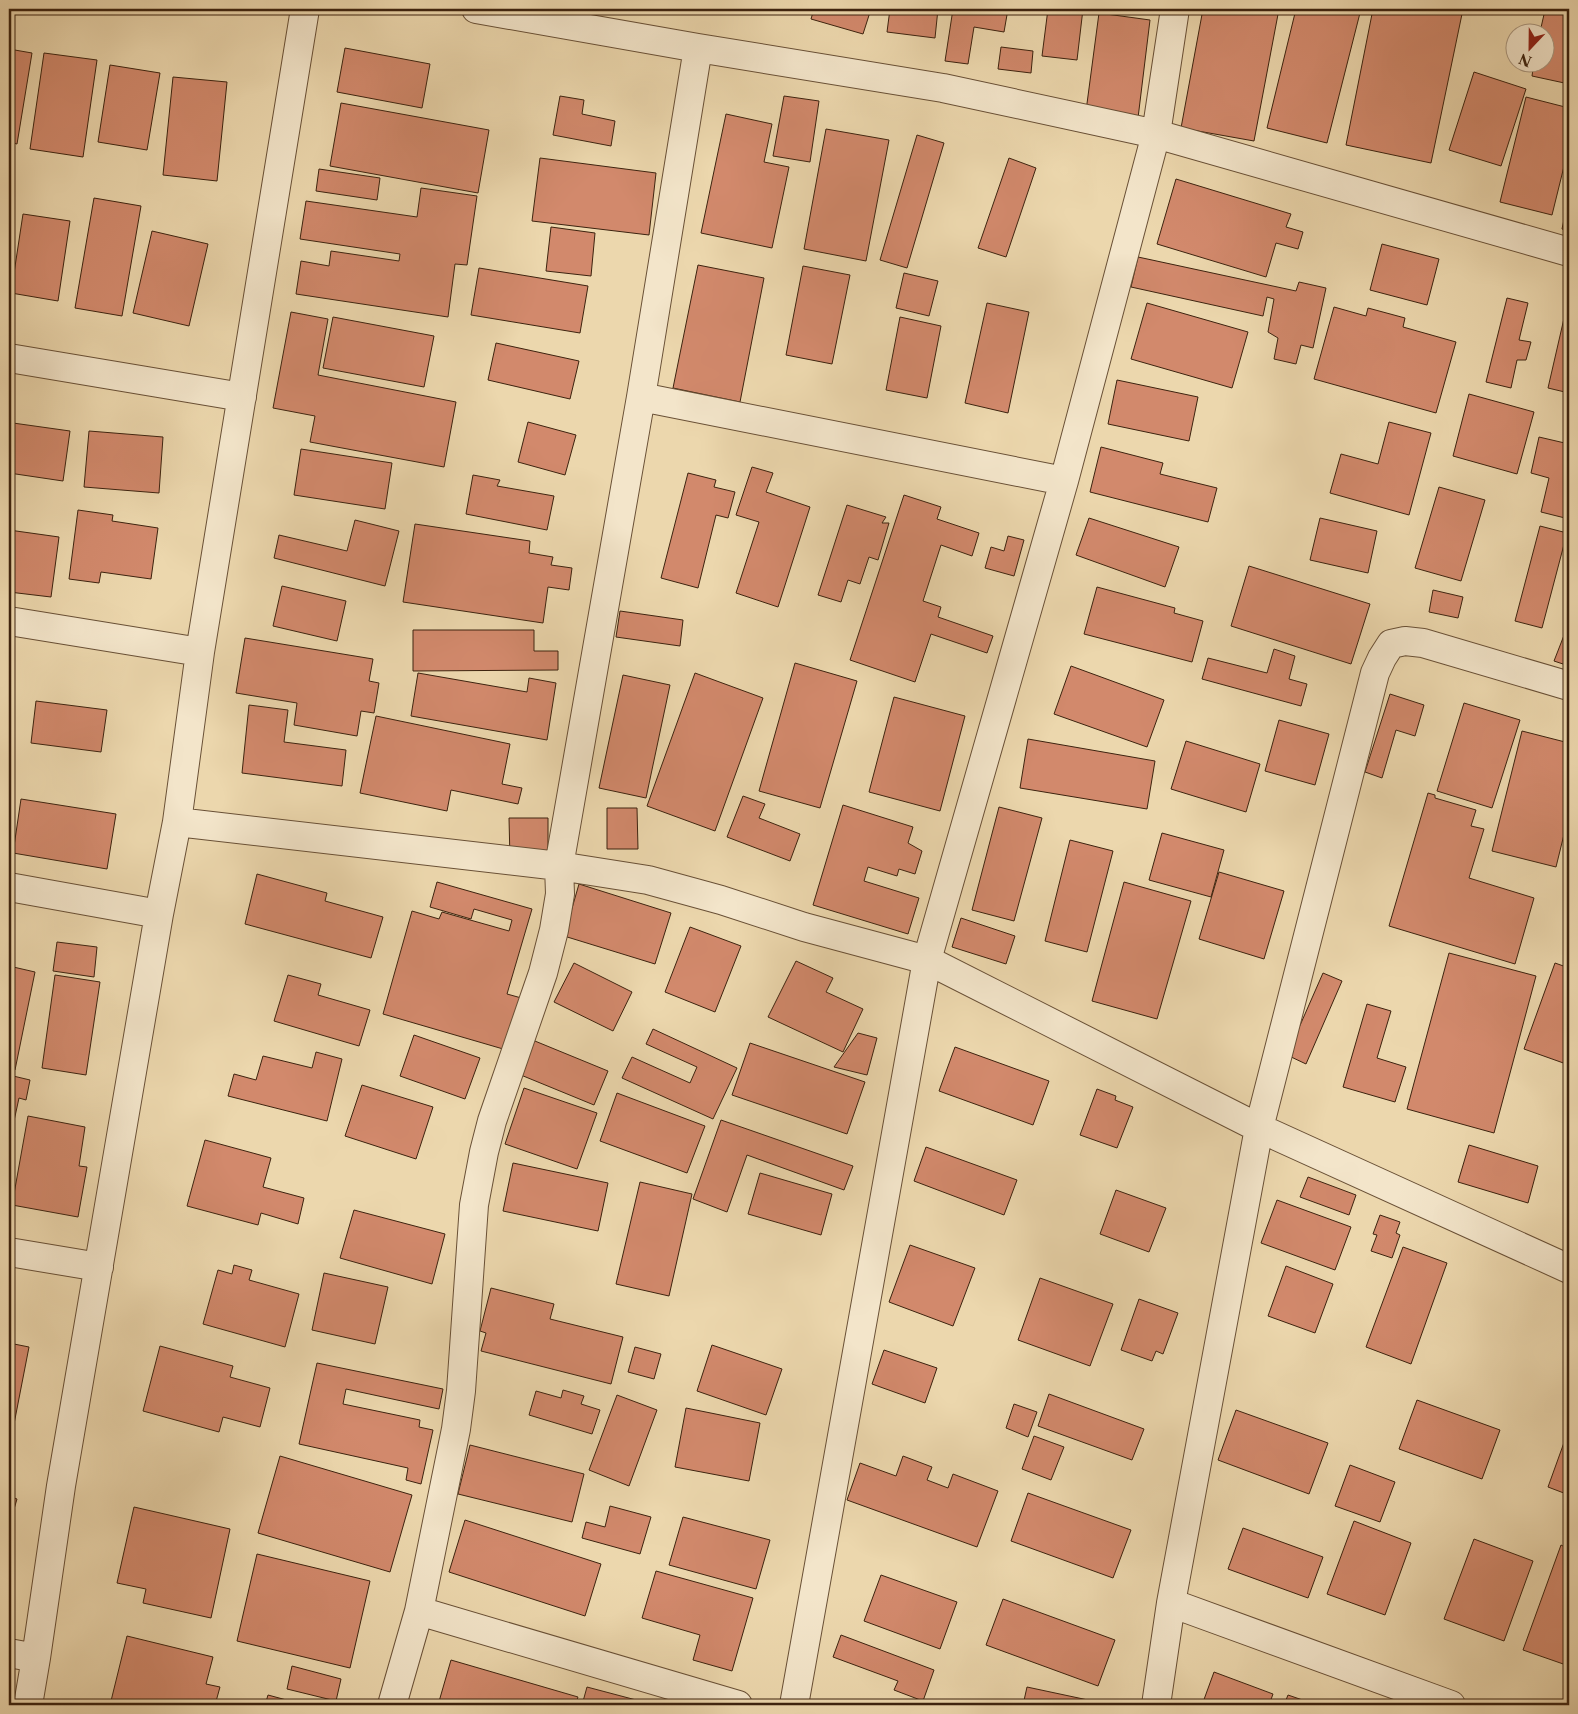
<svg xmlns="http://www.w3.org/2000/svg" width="1578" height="1714" viewBox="0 0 1578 1714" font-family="'Libre Caslon Text',serif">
  <rect width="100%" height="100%" fill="#ecd7ad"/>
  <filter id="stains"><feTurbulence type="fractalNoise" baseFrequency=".004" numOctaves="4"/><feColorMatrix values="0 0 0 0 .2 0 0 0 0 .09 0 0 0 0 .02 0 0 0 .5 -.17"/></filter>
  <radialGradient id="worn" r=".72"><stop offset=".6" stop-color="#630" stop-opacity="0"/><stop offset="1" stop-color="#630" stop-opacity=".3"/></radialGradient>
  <path fill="#d2896c" stroke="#3d230f" d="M814,9h57l-8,25 -52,-15z
    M890,9h48l-3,29 -48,-6z
    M953,9h55l-4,23 -30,-5 -6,37 -23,-3z
    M1048,9h35l-6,51 -35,-4z
    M1203,9h76l-25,132 -73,-13z
    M1296,9h65l-34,134 -60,-15z
    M1373,9h65l24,5 -31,149 -85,-18z
    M1545,10l24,5v69l-37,-8 2,-14h12v-30h-6z
    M1099,13l51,7 -12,98 -52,-7z
    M1001,47l32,4 -2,22 -33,-4z
    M345,48l85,16 -8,44 -85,-16z
    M9,49l23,4 -15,91 -8,-2z
    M44,53l53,7 -14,97 -53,-8z
    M110,65l50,8 -13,77 -49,-8z
    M1474,72l52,17 -25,77 -52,-16z
    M173,77l54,5 -10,99 -54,-6z
    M560,96l24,4 -2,14 33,7 -4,25 -58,-11z
    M784,96l35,5 -9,61 -37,-6z
    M1526,97l43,11v38l-17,69 -52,-13z
    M341,103l148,27 -11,63 -148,-27z
    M726,114l46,10 -8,38 25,5 -17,81 -71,-15z
    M826,129l63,11 -23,121 -62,-12z
    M917,135l27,8 -37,125 -27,-8z
    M540,158l116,15 -7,62 -117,-14z
    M1009,158l27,10 -30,89 -28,-9z
    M319,169l61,9 -3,22 -61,-9z
    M1176,179l115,35 -5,13 17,5 -5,17 -22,-6 -10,34 -109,-33z
    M421,188l56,8 -10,69 -12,-1 -7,53 -152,-23 5,-33 28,5 2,-15 68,10 1,-7 -100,-15 6,-38 111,16z
    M1569,196v35l-7,-2z
    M94,198l47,8 -19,110 -47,-8z
    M9,200l4,1 -4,25z
    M23,214l47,7 -12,80 -47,-8z
    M551,227l44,6 -4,43 -45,-5z
    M152,231l56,13 -19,82 -56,-13z
    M1382,244l57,15 -12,46 -57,-15z
    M1138,257l158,34 3,-9 27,6 -13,60 -12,-3 -5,19 -22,-5 4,-21 -10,-6 6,-33 -7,-2 -4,19 -132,-29z
    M698,265l66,13 -24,124 -67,-14z
    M803,266l47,9 -18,89 -46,-9z
    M479,268l109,18 -8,47 -109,-18z
    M904,273l34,8 -9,35 -33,-8z
    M1507,298l21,5 -9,37 12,2 -5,18h-9l-6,28 -25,-6z
    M987,303l42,9 -21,101 -43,-10z
    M1147,303l101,29 -16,56 -101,-29z
    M1334,307l32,9 2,-8 37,10 -2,9 53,15 -20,71 -122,-34z
    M291,312l37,7 -10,56 138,27 -12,65 -134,-25 5,-26 -42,-8z
    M1565,314l4,1v78l-21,-5z
    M333,317l101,19 -10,51 -101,-19z
    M900,317l41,9 -14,72 -41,-8z
    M496,343l83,18 -9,38 -82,-19z
    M1117,380l81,17 -9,44 -81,-17z
    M1469,394l65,18 -17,62 -64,-18z
    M528,422l48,13 -11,40 -47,-13z
    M1389,422l42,11 -22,82 -79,-22 11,-39 37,10z
    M13,423l57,8 -7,50 -54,-8v-29h1z
    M89,431l74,6 -4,56 -75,-6z
    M1539,437l30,7v75l-28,-7 8,-34 -18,-5z
    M1101,447l62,16 -3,11 57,14 -9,34 -118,-30z
    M301,449l91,14 -7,46 -91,-14z
    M752,467l21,6 -7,19 44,15 -32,100 -42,-14 23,-71 -23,-7z
    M688,473l28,7 -2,7 21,5 -7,26 -12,-3 -18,73 -37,-10z
    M473,475l27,5 -3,6 57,10 -7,34 -81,-16z
    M1439,487l46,13 -24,81 -46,-13z
    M904,495l37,12 -4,12 42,14 -7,23 -31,-11 -18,56 18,6 -3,10 55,19 -6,17 -56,-19 -16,48 -65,-22z
    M847,505l39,12 -4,6h7l-11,37 -9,-3 -9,27 -12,-4 -7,22 -23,-7z
    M78,510l35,5 -1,6 46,7 -7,51 -50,-7 -2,11 -30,-4z
    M1089,518l90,29 -14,40 -89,-32z
    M1320,518l57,13 -9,42 -58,-13z
    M355,520l44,11 -14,55 -111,-28 5,-23 68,16z
    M415,524l115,17 -1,12 24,4 -2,8 21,3 -3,22 -21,-3 -5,36 -140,-21z
    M1540,526l27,7 -25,95 -27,-7z
    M9,530l50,7 -8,60 -42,-5z
    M1008,536l16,4 -10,36 -29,-8 6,-21 13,4z
    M1249,566l121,38 -19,60 -120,-38z
    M282,586l64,15 -9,40 -64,-15z
    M1097,587l78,21 -1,5 29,8 -11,41 -108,-28z
    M1433,590l30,7 -5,21 -29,-6z
    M620,611l63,9 -3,26 -64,-9z
    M1568,625l1,1v40l-15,-5z
    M413,630h121v21h24v19l-145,1z
    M245,638l128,21 -4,22 10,2 -5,30 -13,-2 -4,25 -63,-11 3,-22 -61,-10z
    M1274,649l21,7 -6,23 18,5 -6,22 -99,-27 6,-21 59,15z
    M795,663l62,18 -37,127 -61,-17z
    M1071,666l93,34 -17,47 -93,-33z
    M418,673l109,19 2,-14 27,5 -9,57 -136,-24z
    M695,673l68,25 -48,133 -68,-25z
    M623,675l47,10 -24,113 -47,-10z
    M1390,694l34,11 -9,31 -19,-6 -14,48 -17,-6z
    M894,697l71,19 -25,95 -71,-19z
    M36,701l71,9 -6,42 -70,-9z
    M1464,703l56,17 -28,88 -55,-17z
    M249,705l39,5 -4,32 62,8 -4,36 -100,-13z
    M376,716l134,28 -8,40 20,4 -4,16 -67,-14 -4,21 -87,-18z
    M1279,720l50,14 -14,51 -50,-14z
    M1522,731l47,12v71l-13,53 -64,-16z
    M1028,739l127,22 -8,48 -127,-21z
    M1186,741l74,23 -14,48 -75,-23z
    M1428,793l7,2v3l41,12 -5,16 13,3 -15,49 65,20 -19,66 -126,-38z
    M743,796l22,8 -6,14 41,16 -10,27 -63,-24z
    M21,799l95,15 -9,55 -94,-16z
    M843,805l70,22 -5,16 14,8 -7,23 -16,-5 -2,7 -29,-9 -4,14 55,17 -11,36 -95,-29z
    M999,807l43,11 -28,103 -42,-11z
    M607,808h30l1,41h-31z
    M509,818h39v42h-38z
    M1162,833l62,17 -13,47 -62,-17z
    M1070,840l43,11 -26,101 -42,-11z
    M1219,872l65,19 -20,68 -65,-20z
    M257,874l70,19 -2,8 58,16 -12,41 -126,-34z
    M437,882l95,27 -25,85 18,5 -15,52 -127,-37 29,-103 27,8 3,-7 67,19 3,-11 -38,-11 -3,10 -41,-12z
    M1124,882l67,19 -34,118 -65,-18z
    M579,884l92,29 -16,51 -91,-28z
    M961,918l54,18 -9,28 -54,-17z
    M690,927l51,19 -26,66 -50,-20z
    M57,942l40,5 -3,30 -41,-6z
    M1449,953l87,23 -42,157 -87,-24z
    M796,961l37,17 -7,14 37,17 -20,43 -75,-35z
    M574,963l58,29 -19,39 -59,-29z
    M1555,963l14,5v97l-45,-16z
    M9,966l26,6 -20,98 -6,-1z
    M1323,973l19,8 -36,83 -19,-9z
    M55,975l45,7 -14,93 -44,-7z
    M288,975l33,9 -3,11 52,15 -11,36 -85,-25z
    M1367,1004l24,7 -14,47 29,9 -11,35 -52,-15z
    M653,1029l84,39 -24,51 -91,-41 10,-21 58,26 7,-16 -51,-23z
    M858,1033l19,5 -10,37 -33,-8z
    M414,1035l66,23 -15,41 -65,-23z
    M530,1039l78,32 -14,34 -78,-32z
    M750,1043l115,39 -18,52 -115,-39z
    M955,1047l94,34 -16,44 -94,-34z
    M316,1052l26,7 -15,62 -99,-25 6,-22 22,6 7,-24 49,12z
    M9,1075l21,5 -4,20 -7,-2 -5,23 -5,-1z
    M362,1085l71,22 -17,52 -71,-23z
    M524,1088l73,25 -20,56 -72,-25z
    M1097,1089l19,7 -1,4 18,7 -16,41 -37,-13z
    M617,1093l88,33 -18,47 -87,-32z
    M28,1116l57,11 -6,39 8,1 -9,50 -66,-12z
    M721,1120l132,46 -9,24 -97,-35 -20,57 -34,-13z
    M205,1140l66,18 -8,29 41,11 -6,26 -37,-11 -3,12 -71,-19z
    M1469,1145l69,21 -10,37 -70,-21z
    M926,1147l91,33 -13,35 -90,-34z
    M513,1163l95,20 -10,48 -95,-20z
    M760,1173l72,21 -11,41 -73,-21z
    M1308,1177l48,18 -7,20 -49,-18z
    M640,1182l52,12 -23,102 -53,-12z
    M1116,1190l50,18 -17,44 -49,-18z
    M1277,1200l74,27 -16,43 -74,-27z
    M354,1210l91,24 -13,50 -92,-26z
    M1380,1215l20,7 -4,11 4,2 -8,23 -21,-7 6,-16 -4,-1z
    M910,1245l65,23 -22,58 -64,-24z
    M1403,1247l44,16 -36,101 -45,-17z
    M234,1265l18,5 -3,10 50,14 -14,53 -82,-23 15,-54 14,4z
    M1286,1266l47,18 -18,49 -47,-17z
    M324,1273l64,14 -13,57 -63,-14z
    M1040,1278l73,26 -23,62 -72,-26z
    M491,1288l63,16 -4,15 73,18 -12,47 -130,-33 5,-18 -6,-2z
    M1139,1299l39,14 -15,41 -7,-3 -4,10 -31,-11z
    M9,1343l20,4 -15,77 -5,-1z
    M712,1345l70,24 -16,46 -69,-24z
    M160,1346l73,20 -3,11 40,11 -10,39 -37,-10 -4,15 -76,-21z
    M635,1347l26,7 -7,25 -26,-7z
    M884,1350l53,18 -12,35 -53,-19z
    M317,1363l126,26 -4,20 -93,-20 -3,15 77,16 -1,7 14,3 -12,54 -15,-4 2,-12 -109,-24z
    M563,1390l21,6 -3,8 19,6 -8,24 -63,-19 7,-24 25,7z
    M1049,1394l95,35 -12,31 -94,-34z
    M617,1395l40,15 -28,76 -40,-16z
    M1417,1400l83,30 -18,49 -83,-30z
    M1014,1404l23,8 -9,25 -22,-9z
    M686,1408l74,15 -11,58 -74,-14z
    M1236,1410l92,33 -19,51 -91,-34z
    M1034,1436l30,11 -13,33 -29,-11z
    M1566,1437l3,1v57l-21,-8z
    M470,1445l114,29 -12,48 -114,-28z
    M280,1456l132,39 -22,77 -132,-39z
    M903,1456l29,11 -5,13 21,8 5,-14 45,17 -21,56 -130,-47 13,-37 36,13z
    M1350,1465l45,17 -15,40 -45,-16z
    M1028,1493l103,37 -18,48 -102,-37z
    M9,1496l8,3 -8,27z
    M610,1506l41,11 -11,37 -58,-16 4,-16 19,5z
    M134,1507l96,22 -19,89 -68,-15 3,-14 -29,-6z
    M683,1517l87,23 -14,49 -87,-24z
    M465,1520l136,44 -16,52 -136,-44z
    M1354,1521l57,22 -26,72 -58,-21z
    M1243,1528l80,29 -15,41 -80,-29z
    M1474,1539l59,22 -29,80 -60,-22z
    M1561,1545l8,4v117l-46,-16z
    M257,1554l113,27 -20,87 -113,-27z
    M656,1571l97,27 -21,73 -39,-11 7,-25 -58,-17z
    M881,1575l76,27 -17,47 -76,-28z
    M1003,1599l112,41 -17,46 -112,-41z
    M841,1635l93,35 -11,31 -29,-11 4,-9 -65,-24z
    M127,1636l86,21 -7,27 14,3 -5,18h-105z
    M451,1660l127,37 -3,8h-137z
    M292,1666l49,13 -5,22 -49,-12z
    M1214,1672l59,22 -4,11h-67z
    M587,1687l68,18h-73z
    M1027,1687l75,16v2h-79z
    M268,1695l37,10h-40z
    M1288,1695l29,10h-33z"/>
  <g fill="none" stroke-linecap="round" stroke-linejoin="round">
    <defs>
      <path id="minor" d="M476,9l222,39 245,40 213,46 413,118
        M9,358l233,39
        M641,397l423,84
        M9,621l191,31
        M177,822l382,44 89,14 73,20 83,27 123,33 332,168 310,141
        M9,887l150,27
        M9,1252l90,15
        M1171,1603l280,102
        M419,1611l319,94
        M9,1653l27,5
        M28,1705l8,-47 25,-172 98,-572 18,-92 23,-170 105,-643
        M392,1705l27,-94 37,-182 5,-38 13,-186 10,-53 8,-31 51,-148 11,-43 6,-36 -1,-28 82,-469 57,-349
        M794,1705l133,-745 137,-479 92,-347 19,-125
        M1156,1705l15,-102 88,-475 116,-455 7,-15 9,-14 14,-3 18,2 146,43"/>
    </defs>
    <use href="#minor" stroke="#695036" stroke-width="30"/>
    <use href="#minor" stroke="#f3e5ca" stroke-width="28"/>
  </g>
  <rect width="1578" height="1714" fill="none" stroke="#ecd7ad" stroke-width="30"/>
  <rect x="10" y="10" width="1558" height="1694" fill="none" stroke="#3d230f" stroke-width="2.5"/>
  <rect x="15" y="15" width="1548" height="1684" fill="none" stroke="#3d230f"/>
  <g transform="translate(1530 48) rotate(202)"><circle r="24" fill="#f3e5ca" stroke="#aa977f"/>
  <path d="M0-4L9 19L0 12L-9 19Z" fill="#8f2418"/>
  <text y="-8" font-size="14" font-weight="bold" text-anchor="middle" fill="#3d230f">N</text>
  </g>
  <rect width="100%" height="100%" filter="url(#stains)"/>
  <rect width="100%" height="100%" fill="url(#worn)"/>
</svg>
